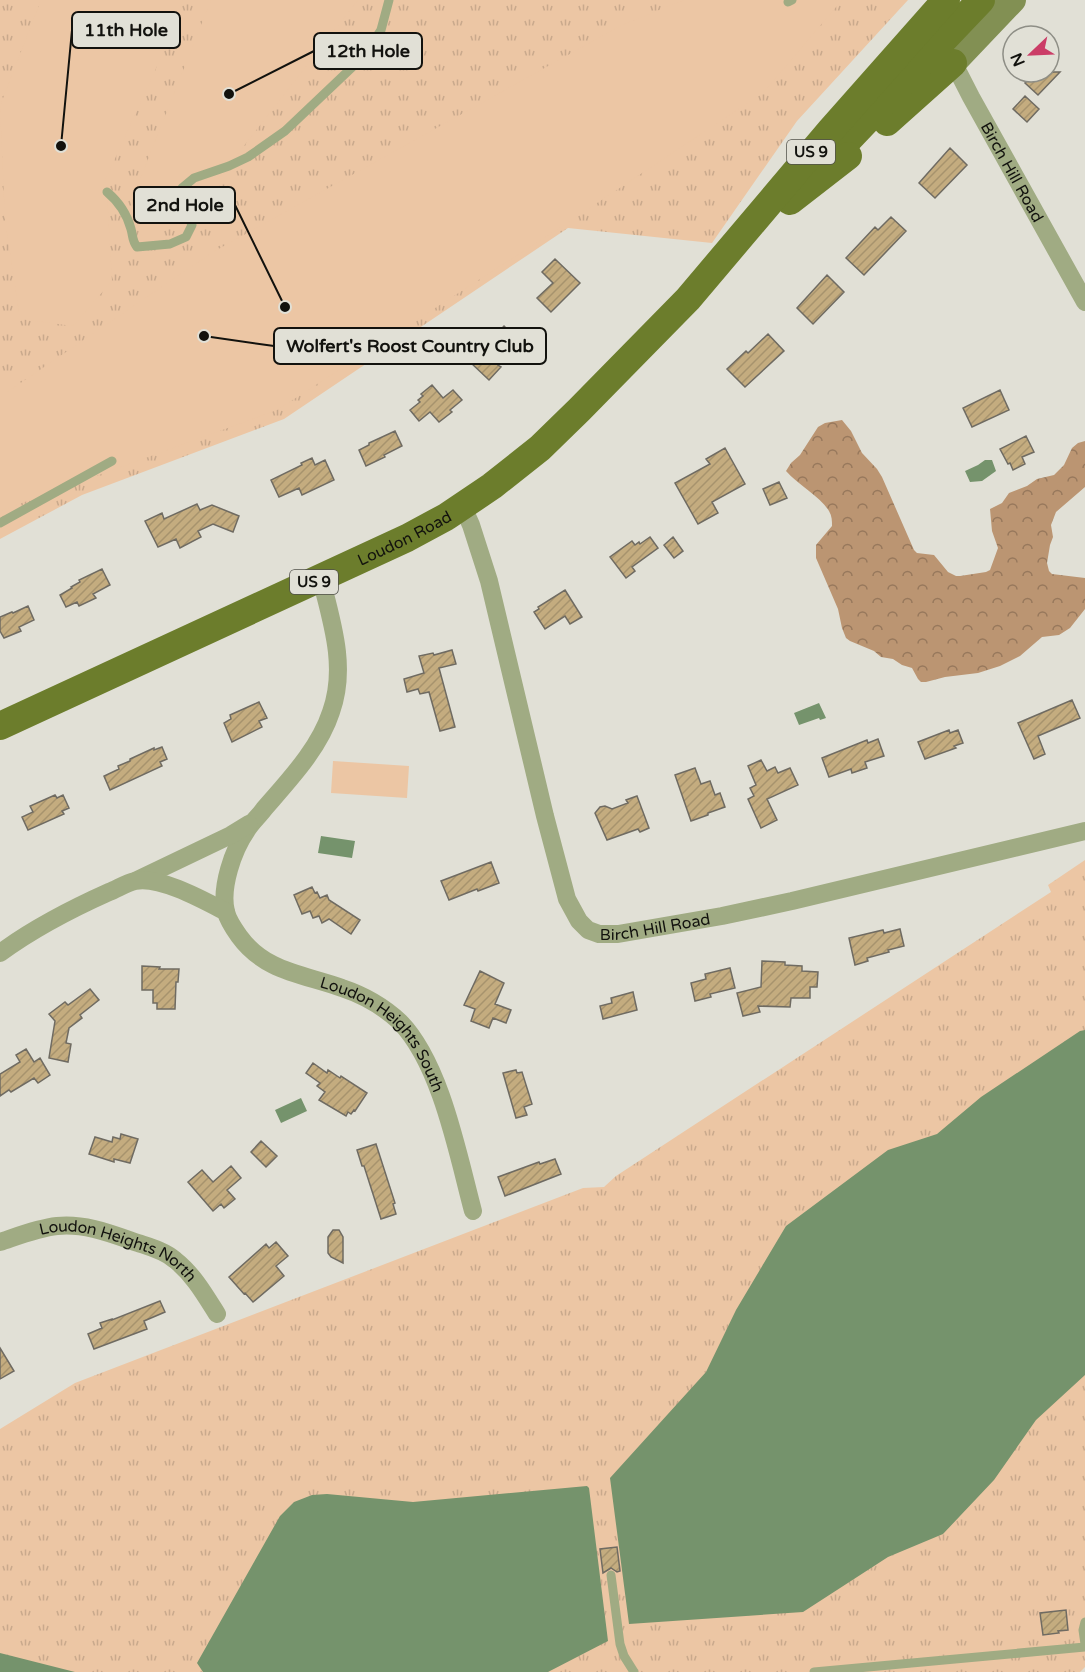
<svg xmlns="http://www.w3.org/2000/svg" width="1085" height="1672" viewBox="0 0 1085 1672" font-family="'Varela Round',sans-serif">
  <defs>
    <pattern id="grass-tufts" width="24" height="20" patternUnits="userSpaceOnUse" patternTransform="scale(1.5)"><rect width="24" height="20" fill="#ecc6a4"/><path d="M3 7l-1-3M5 7V3M7 7l1-3M15 17l-1-3M17 17v-4M19 17l1-3" fill="none" stroke="#c9a98c"/></pattern>
    <pattern id="forest-crowns" width="20" height="18" patternUnits="userSpaceOnUse" patternTransform="scale(1.5)"><rect width="20" height="18" fill="#bb9572"/><path d="M2 6a3 3 0 1 1 6 0M12 15a3 3 0 1 1 6 0" fill="none" stroke="#97785c"/></pattern>
    <pattern id="building-hatch" width="6" height="6" patternUnits="userSpaceOnUse" patternTransform="scale(1.5)"><rect width="6" height="6" fill="#c4ac7f"/><path d="M-1 1l2-2M0 6l6-6M5 7l2-2" fill="none" stroke="#a7936d"/></pattern>
  </defs>
  <rect width="100%" height="100%" fill="#e1e0d6"/>
  <path fill="url(#grass-tufts)" d="M0,0h908l-111,121 -85,122 -144,-15 -284,191 -202,76 -82,44z
    M1085,860v807l-5,5h-1080v-243l75,-46 508,-195 21,-1 12,-11 435,-284 -3,-7z"/>
  <path fill="url(#forest-crowns)" d="M842,420l9,11 11,22 15,16 5,8 32,73 3,3 17,2 14,17 8,4h4l26,-4 4,-2 8,-22 -6,-17 -2,-22 12,-6 7,-10 18,-7 10,-7 17,-4 10,-10 8,-17 6,-5 7,-2v46l-29,25 -5,13 2,12 -3,8 -3,18 2,8 3,3 33,4v31l-15,19 -11,7 -17,2 -22,19 -20,10 -22,7 -33,4 -19,5h-5l-3,-3 -6,-11 -10,-3 -9,-6 -12,-2 -7,-6 -24,-10 -4,-3 -4,-10 -4,-19 -22,-51v-13l16,-19c0,-5 0,-10 -3,-15 -9,-15 -31,-26 -43,-40l5,-8 9,-8 18,-28 7,-4z"/>
  <path fill="#ecc6a4" d="M41,0h142l-20,53 -60,132 4,7 5,89 -39,45 -53,-7 -15,-99 -5,-114z
    M211,0h147l-176,225 -45,-38z
    M684,0h158l-78,92 -203,135 -284,183 -277,101v-114l213,-145 409,-227z
    M333,761l76,5 -2,32 -76,-5z"/>
  <path fill="#75936c" d="M985,460h7l4,11 -14,10 -12,1 -5,-11 13,-6z
    M819,703l7,15 -6,2 -1,-2 -20,7 -5,-12z
    M321,836l34,5 -3,17 -34,-5z
    M1085,1030v345l-49,45 -42,60 -51,54 -55,23 -85,55 -174,12 -19,-146 96,-106 30,-62 50,-84 102,-76 49,-16 44,-37 99,-66z
    M301,1098l6,13 -26,12 -6,-13z
    M587,1486l2,2 19,153 -60,31h-345l-6,-9 83,-147 14,-14 18,-7 15,-1 86,8z
    M0,1653l75,19h-75z"/>
  <path fill="url(#building-hatch)" stroke="#6f6b62" stroke-width="1.5" d="M1036,72h24l-22,23 -13,-12z
    M1025,96l14,13 -12,13 -14,-13z
    M950,148l17,17 -32,33 -16,-15z
    M891,217l15,14 -42,44 -18,-17 29,-31 3,3z
    M555,259l25,24 -29,29 -14,-14 16,-15 -11,-11z
    M827,275l17,17 -31,32 -16,-16z
    M504,326l16,16 -22,23 3,2 -12,13 -19,-18z
    M768,334l16,17 -39,36 -18,-18 19,-18 2,2z
    M432,385l11,13 10,-8 9,10 -12,10 2,2 -13,10 -9,-10 -11,9 -9,-11 10,-8 -2,-2 5,-4 -2,-2z
    M1000,390l9,20 -37,17 -9,-19z
    M395,431l7,15 -18,9 1,2 -19,9 -7,-16 10,-5v-2z
    M1026,436l8,16 -12,5 3,7 -12,6 -3,-7 -2,1 -8,-15z
    M725,448l20,36 -33,18 6,11 -20,11 -23,-41 35,-19 -4,-5z
    M312,458l3,7 10,-5 9,20 -32,15 -3,-7 -20,9 -8,-17 31,-15 -1,-2z
    M779,482l8,16 -17,7 -7,-16z
    M197,504l3,6 12,-5 27,11 -6,16 -20,-8 -15,7 3,6 -21,11 -4,-9 -18,8 -13,-26 17,-8 2,6z
    M650,537l8,11 -26,19 3,4 -9,7 -16,-21 22,-16 3,4 4,-3 1,2z
    M673,537l10,14 -9,7 -10,-13z
    M102,569l8,16 -17,9 3,4 -17,8 -2,-4 -11,5 -6,-12 12,-7 -1,-1 9,-5 -1,-2z
    M565,590l17,27 -12,7 -5,-8 -20,13 -11,-17 5,-3 -1,-2z
    M28,606l6,14 -15,7 2,4 -17,7 -4,-7v-14l12,-5 1,1z
    M452,650l4,14 -17,4 16,59 -15,4 -11,-39 -9,2 -2,-5 -11,3 -3,-13 20,-6 -5,-17 14,-3 1,2z
    M1072,700l8,18 -42,18 7,18 -11,5 -16,-36z
    M259,702l8,16 -8,3 3,6 -30,15 -8,-19 7,-4 -1,-4z
    M949,730l1,3 8,-3 5,13 -9,3 2,2 -31,11 -7,-17z
    M878,739l6,17 -19,6 2,6 -15,5 -1,-4 -22,8 -7,-19 45,-18 1,3z
    M162,747l5,12 -7,3 2,4 -52,24 -6,-14 15,-7 -1,-3 12,-5v-2l24,-11v2z
    M761,760l6,11 8,-4 3,6 12,-5 8,17 -31,14 10,21 -16,8 -13,-29 6,-3 -4,-8 6,-3 -8,-19z
    M695,768l6,16 9,-3 5,14 5,-2 5,14 -17,6v2l-17,6 -16,-46z
    M55,795l2,3 6,-3 6,13 -7,3 2,3 -36,16 -6,-13 11,-5 -3,-6z
    M637,796l12,32 -9,4 -2,-3 -31,11 -12,-27 5,-6 5,-1 7,3 16,-6 -2,-3z
    M491,862l8,21 -21,8 -1,-2 -28,11 -8,-19z
    M312,887l3,6 2,-1 3,6 7,-3 2,5 31,20 -9,14 -22,-15 -7,4 -3,-7 -6,2 -3,-7 -8,3 -8,-19z
    M900,929l4,17 -16,4 1,2 -22,6 1,3 -13,4 -6,-27 34,-8 1,3z
    M762,961l23,1v3l17,1v5l16,1 -1,15h-7v11h-19l-1,9 -32,-1 2,6 -17,4 -6,-23 24,-6z
    M142,966l18,1 -1,2h20l-1,13h-2l-1,27h-18v-6h-4v-13h-11z
    M730,968l5,20 -25,6 1,3 -16,4 -4,-18 15,-4 -1,-5z
    M480,971l24,12 -9,21 16,6 -5,13 -13,-5 -4,10 -18,-7 4,-12 -11,-4z
    M90,989l9,11 -19,15 2,3 -13,10 -3,15 5,1 -3,18 -19,-4 6,-37 -6,-7 16,-12 3,3z
    M633,992l4,18 -34,9 -3,-13 12,-3 -1,-5z
    M26,1049l8,13 6,-4 10,17 -12,8 -4,-5 -23,14 -2,-2 -9,6v-22l20,-12 -4,-7z
    M313,1063l14,10 1,-3 12,8 1,-2 26,17 -12,18 -1,-1 -3,4 -3,-2 -2,4 -27,-16 6,-8 -8,-6 3,-3 -14,-10z
    M516,1070l1,3 5,-1 10,32 -8,3 3,8 -11,3 -13,-45z
    M121,1134l17,5 -8,24 -16,-4v3l-25,-8 6,-17 17,5 1,-5 7,2z
    M261,1141l16,15 -11,11 -15,-15z
    M376,1144l19,59 -2,1 3,10 -15,5 -17,-53h-2l-5,-16z
    M555,1159l6,15 -56,22 -7,-19 41,-15 1,2z
    M231,1166l10,12 -14,12 8,9 -11,9 -3,-4 -8,7 -25,-29 14,-12 11,12z
    M333,1230h6l4,7v26l-12,-6 -3,-4v-16z
    M276,1242l12,14 -12,10 8,10 -31,26 -8,-9 -1,1 -15,-17 37,-33 3,4z
    M160,1301l5,11 -21,9 3,8 -53,20 -6,-15 14,-6 -2,-5 12,-4v1z
    M0,1348l14,23 -14,8z
    M617,1547l3,24 -3,1 -6,-4 -8,5 -3,-24z
    M1066,1610l2,20 -10,1 1,2 -16,2 -3,-22z"/>
  <g fill="none" stroke-linecap="round" stroke-linejoin="round">
    <path stroke="#a0ab83" stroke-width="9" d="M788,2l4,-2
      M107,192c12,10 20,22 24,37 2,7 1,12 6,18l33,-3 16,-7 6,-12 -10,-22v-15l12,-10 35,-12 19,-9 37,-26 79,-75 17,-26 8,-30
      M0,523l112,-62
      M611,1575l9,69 4,12 10,16
      M1085,1622l-2,8 2,14
      M814,1672l271,-25"/>
    <g stroke="#a0ab83" stroke-width="18">
      <path id="s1" d="M949,54l22,43 114,205"/>
      <path id="s2" d="M463,507l8,18 18,56 56,235 22,83 12,22 9,9 11,4h19l104,-18 70,-15 293,-70"/>
      <path id="s3" d="M321,579c11,43 26,89 10,133 -12,37 -42,68 -67,97 -5,7 -12,13 -17,21 -14,20 -27,58 -21,82 2,8 8,17 13,24 26,36 64,38 103,52 21,7 42,19 58,34 41,42 58,133 73,189"/>
      <path d="M137,880l94,-45 18,-11"/>
      <path d="M0,953c34,-25 71,-44 109,-61 8,-3 17,-9 26,-11 25,-5 68,19 91,31"/>
      <path id="s4" d="M0,1242c18,-6 38,-14 57,-16 28,-3 55,8 81,17 12,4 27,8 37,17 18,14 30,35 42,54"/>
    </g>
    <path stroke="#829053" stroke-width="26" d="M953,63l60,-63"/>
    <g stroke="#6c7d2c" stroke-width="28">
      <path d="M887,122l66,-59"/>
      <path d="M826,163l155,-163"/>
      <path d="M790,201l58,-45"/>
      <path id="s5" d="M0,726l407,-188 39,-21 46,-31 48,-38 39,-38 109,-111 142,-168 116,-131"/>
    </g>
  </g>
  <g text-anchor="middle" stroke-width="4.5" stroke-linejoin="round" paint-order="stroke">
    <g fill="#e1e0d6" stroke="#50504a" stroke-width="1.5">
      <rect x="787" y="140" width="48" height="24" rx="4.5"/>
      <rect x="290" y="570" width="48" height="24" rx="4.5"/>
    </g>
    <g font-size="15" font-weight="bold" fill="#12120e">
      <text x="811" y="157">US 9</text>
      <text x="314" y="587">US 9</text>
    </g>
    <g font-size="16" fill="#12120e" stroke="#e1e0d6">
      <text dy="6" stroke="none"><textPath href="#s1" startOffset="134">Birch Hill Road</textPath></text>
      <text dy="6" stroke="none"><textPath href="#s5" startOffset="446">Loudon Road</textPath></text>
      <text dy="6" stroke="none"><textPath href="#s2" startOffset="512">Birch Hill Road</textPath></text>
      <text dy="6" stroke="none"><textPath href="#s3" startOffset="576">Loudon Heights South</textPath></text>
      <text dy="6" stroke="none"><textPath href="#s4" startOffset="126">Loudon Heights North</textPath></text>
    </g>
  </g>
  <path fill="none" stroke="#12120e" stroke-width="2" d="M61 146L72 30M229 94L314 51M285 307L235 205M204 336L274 346"/>
  <g fill="#12120e" stroke="#e1e0d6" stroke-width="2">
    <circle cx="61" cy="146" r="6"/>
    <circle cx="229" cy="94" r="6"/>
    <circle cx="285" cy="307" r="6"/>
    <circle cx="204" cy="336" r="6"/>
  </g>
  <g fill="#e1e0d6" stroke="#12120e" stroke-width="2">
    <rect x="72" y="12" width="108" height="36" rx="6"/>
    <rect x="314" y="33" width="108" height="36" rx="6"/>
    <rect x="134" y="187" width="101" height="36" rx="6"/>
    <rect x="274" y="328" width="272" height="36" rx="6"/>
  </g>
  <g font-size="18" text-anchor="middle" font-weight="bold" fill="#12120e">
    <text x="126" y="36">11th Hole</text>
    <text x="368" y="57">12th Hole</text>
    <text x="185" y="211">2nd Hole</text>
    <text x="410" y="352">Wolfert's Roost Country Club</text>
  </g>
  <g transform="translate(1031 54) rotate(247)"><circle r="28" fill="#e1e0d6" stroke="#8e8e86" stroke-width="1.5"/>
  <path d="M0-4.5L10 22L0 15L-10 22Z" fill="#cb3d67"/>
  <text y="-9" font-size="16" font-weight="bold" text-anchor="middle" fill="#12120e">N</text>
  </g>
</svg>
